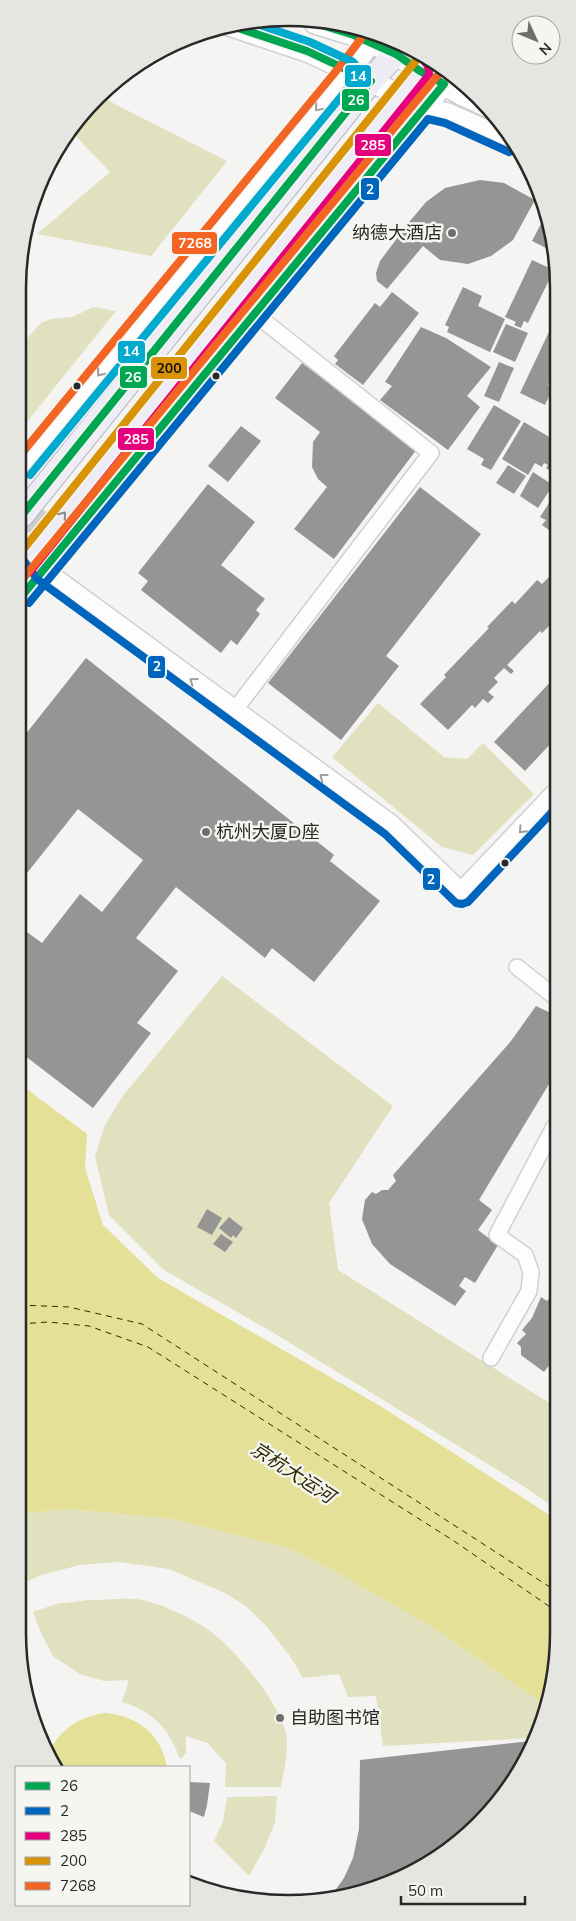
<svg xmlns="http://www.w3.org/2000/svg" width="576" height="1921" viewBox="0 0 576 1921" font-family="Mulish,'Noto Sans SC',sans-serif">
  <rect width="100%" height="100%" fill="#f4f4f3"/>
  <path fill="#e1e0bf" d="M103,98l124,63 -76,95 -114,-22 73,-62 -40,-42z
    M93,307l23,4 -94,117v-84l19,-21 10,-4 22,-2z
    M378,703l66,54 23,2 16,-16 51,51 -61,61 -31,-8 -110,-90z
    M222,976l171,130 -64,97 9,67 216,136v101l-34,-23 -248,-152 -108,-62 -55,-55 -14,-59 10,-31 17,-28z
    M68,1509l104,10 116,29 37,18 109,62 111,77 -13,33 -149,8 -7,-50 -28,1 -9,-23 -36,4 -13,-22 -24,-30 -20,-20 -21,-13 -56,-24 -49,-7 -40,3 -39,10 -23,11v-72z
    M89,1600c16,0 39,-3 54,0 21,5 44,16 63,28 27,19 70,70 79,102 5,19 -1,38 -4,57h-56l1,-24 -19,-20 -21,-7v17l-6,6c-10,-29 -28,-49 -58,-57l7,-22 -25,1 -24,-7 -27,-18 -12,-23 -8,-21 23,-8z
    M277,1796l-2,26 -11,27 -15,27 -35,-35 9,-19 4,-25z"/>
  <path fill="#e4e097" d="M20,1084l67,50 -2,34 18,57 55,53 224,129 172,111 -1,168 -8,19 -111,-77 -109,-62 -37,-18 -116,-29 -104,-10 -50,5z
    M105,1713c33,3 56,21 62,54h-110l-8,-13c10,-25 30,-37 56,-41z"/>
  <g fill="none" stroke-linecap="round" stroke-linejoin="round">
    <path stroke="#2e2b00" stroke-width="1" stroke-dasharray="6 5" stroke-linecap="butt" d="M19,1305l50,2 73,17 411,265
      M19,1324l29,-2 41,4 59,21 306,194 99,68"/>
  </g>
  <path fill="#959594" d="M480,180l24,3 31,17 -22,40 -22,16 -23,8 -28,-4 -17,-14 -36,43 -10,-8 -1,-8 4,-12 30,-40 16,-19 19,-14z
    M545,216l11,37 -24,-12z
    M532,260l22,10 -26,53 -4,-2 -3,7 -7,-3 2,-3 -11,-5z
    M463,287l19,9 -4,10 27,13 -15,33 -43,-20 2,-5 -4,-2z
    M392,292l27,21 -56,72 -28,-21 3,-4 -4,-4 41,-53 5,4z
    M556,317v65l-5,-2 -3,5 5,3 -8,17 -25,-12z
    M506,324l22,9 -13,29 -22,-10z
    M421,327l25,11 45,29 -24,29 13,11 -32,43 -68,-50 12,-14 -7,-4z
    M499,362l15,6 -15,34 -15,-6z
    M302,363l115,86 -83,110 -40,-30 33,-42 -9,-8 -6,-12 1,-25 7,-10 -45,-34z
    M494,405l27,16 -30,49 -10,-5 3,-6 -17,-10z
    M524,422l32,19v34l-10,-7 2,-3 -4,-2 -2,4 -7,-4 -7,12 -26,-16z
    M241,426l20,15 -33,41 -20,-16z
    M508,465l18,11 -12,18 -18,-11z
    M533,472l20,13 -15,23 -18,-12z
    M208,484l47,38 -34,43 44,34 -9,11 4,4 -23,31 -6,-5 -10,13 -80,-63 7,-9 -10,-8z
    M420,487l61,47 -95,122 13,10 -58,74 -73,-57z
    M556,492v43l-14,-10 4,-5 -6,-3z
    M556,570l-1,58 -4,-4 -9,9 -2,-2 -33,34 7,6 -3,3 -7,-6 -10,10 4,4 -10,10 6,5 -6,6 -5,-4 -8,9 -3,-3 -24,25 -28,-26 26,-27 -2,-2 45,-47 -2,-1 25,-26 3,3 22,-24 5,4z
    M86,658l248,197 -4,6 50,40 -66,81 -42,-34 -7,10 -89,-71 -40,51 42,33 -41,52 14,10 -58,75 -73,-56v-125l22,16 38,-49 22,18 41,-52 -65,-51 -51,64 -7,-6 1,-127z
    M555,677v62l-30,32 -31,-29z
    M536,1006l19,9v59l-76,126 13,10 -14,20 20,15 -23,38 -10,-6 -6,9 7,5 -11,15 -65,-42 -18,-20 -10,-25 3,-19 7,-8 4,2 6,-4h6l8,-9 -3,-6 118,-134z
    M207,1209l15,9 -10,17 -15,-8z
    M229,1217l14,11 -7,10 -3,-3 -2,3 -12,-10z
    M221,1234l12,8 -8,10 -12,-8z
    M554,1293v66l-10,13 -23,-17v-8l-4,-4 9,-9 -4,-4 10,-12 9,-21 6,4z
    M530,1741l-17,42 -61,65 -94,46 -27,2 13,-18 9,-20 6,-29 1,-69z
    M189,1782l21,1 -3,22 -3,12 -15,-6z"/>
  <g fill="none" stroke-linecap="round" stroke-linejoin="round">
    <path stroke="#cbcbca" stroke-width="28" stroke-dasharray="28 14" stroke-linecap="butt" d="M22,529l25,-32"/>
    <defs>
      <path id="street" d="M234,711l197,-258 -176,-139
        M517,967l38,30
        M491,1358l38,-67 2,-19 -6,-17 -28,-20 57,-108"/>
      <path id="secondary" d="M315,23l39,12 42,19 24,17 43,24 24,11
        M229,25l78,26 64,30 53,27 24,6 65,29
        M22,469l327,-398 26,-35
        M22,541l21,30 348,255 70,68 94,-99
        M21,597l429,-521"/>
      <path id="primary" d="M22,515l349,-434 31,-35
        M22,566l408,-507"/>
    </defs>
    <use href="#street" stroke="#d0d0cf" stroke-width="18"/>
    <use href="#secondary" stroke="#d0d0cf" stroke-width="24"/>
    <use href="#primary" stroke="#b6b4c0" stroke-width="26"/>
    <use href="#street" stroke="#fdfdfd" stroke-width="15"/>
    <use href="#secondary" stroke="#fdfdfd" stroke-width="21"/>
    <use href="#primary" stroke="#eeecf4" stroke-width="24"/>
    <defs>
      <path id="bus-1" d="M22,515l349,-434 -64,-30 -78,-26
        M21,597l423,-513 -24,-13 -24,-17 -42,-19 -39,-12"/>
      <path id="bus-2" d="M22,558l15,21 348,255 71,69 6,1 6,-2 87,-93
        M29,603l399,-484 17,4 64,29"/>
      <path id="bus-3" d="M30,572l398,-496c6,-14 -17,-24 -27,-31"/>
      <path id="bus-4" d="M22,551l400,-498"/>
      <path id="bus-5" d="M22,453l319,-388 25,-33
        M21,581l421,-511"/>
      <path id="bus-6" d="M30,475l328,-399v-8l-5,-6 -43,-20 -56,-19"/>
    </defs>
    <use href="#bus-1" stroke="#f5f5f2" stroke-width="11"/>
    <use href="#bus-2" stroke="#f5f5f2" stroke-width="11"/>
    <use href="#bus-3" stroke="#f5f5f2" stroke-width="11"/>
    <use href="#bus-4" stroke="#f5f5f2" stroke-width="11"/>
    <use href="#bus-5" stroke="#f5f5f2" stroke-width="11"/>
    <use href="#bus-6" stroke="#f5f5f2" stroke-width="11"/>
    <use href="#bus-1" stroke="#00a651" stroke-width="8"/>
    <use href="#bus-2" stroke="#0065bd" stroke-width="8"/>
    <use href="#bus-3" stroke="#e5007d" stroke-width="8"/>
    <use href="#bus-4" stroke="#d89306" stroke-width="8"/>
    <use href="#bus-5" stroke="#f26522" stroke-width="8"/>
    <use href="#bus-6" stroke="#00a9ce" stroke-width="8"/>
  </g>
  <defs><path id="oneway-chevron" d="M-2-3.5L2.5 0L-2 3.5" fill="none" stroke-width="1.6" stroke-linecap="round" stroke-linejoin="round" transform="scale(1.25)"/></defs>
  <g stroke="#9d9d9d">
    <use href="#oneway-chevron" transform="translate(318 108) rotate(130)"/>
    <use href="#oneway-chevron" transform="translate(100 373) rotate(129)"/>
    <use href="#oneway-chevron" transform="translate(193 681) rotate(-144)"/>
    <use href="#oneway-chevron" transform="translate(323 777) rotate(-143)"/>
    <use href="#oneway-chevron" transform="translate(522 830) rotate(133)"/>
  </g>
  <use stroke="#8b8a8e" href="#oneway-chevron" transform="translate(63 515) rotate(-51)"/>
  <g fill="#6f6f6e" stroke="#f5f5f2" stroke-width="2">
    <circle cx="452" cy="233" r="5"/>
    <circle cx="206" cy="832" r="5"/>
    <circle cx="280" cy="1718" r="5"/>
  </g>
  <g fill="#282827" stroke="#f5f5f2" stroke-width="2">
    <circle cx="216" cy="376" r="4.5"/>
    <circle cx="77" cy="386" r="4.5"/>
    <circle cx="505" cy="863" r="4.5"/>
  </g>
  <g text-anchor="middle" stroke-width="5" stroke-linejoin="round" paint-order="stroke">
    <g font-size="18" fill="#282827" stroke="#f5f5f2" text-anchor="start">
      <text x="442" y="239" text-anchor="end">纳德大酒店</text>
      <text x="216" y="838">杭州大厦D座</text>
      <text x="290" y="1724">自助图书馆</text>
    </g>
    <g font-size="19" font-style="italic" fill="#2e2b00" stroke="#f5f5f2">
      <text transform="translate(293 1472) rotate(33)" y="7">京杭大运河</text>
    </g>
  </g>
  <path d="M0 0H576V1921H0ZM288 26H288A262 262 0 0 1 550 288V1633A262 262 0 0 1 288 1895H288A262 262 0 0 1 26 1633V288A262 262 0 0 1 288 26Z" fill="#e5e5e2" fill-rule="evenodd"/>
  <path fill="none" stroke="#282827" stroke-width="2.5" d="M288 26H288A262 262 0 0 1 550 288V1633A262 262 0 0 1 288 1895H288A262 262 0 0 1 26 1633V288A262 262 0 0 1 288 26Z"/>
  <g stroke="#f5f5f2" stroke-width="2">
    <rect x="344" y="64" width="28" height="24" rx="5" fill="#00a9ce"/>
    <rect x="341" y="88" width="29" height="24" rx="5" fill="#00a651"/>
    <rect x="354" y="133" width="38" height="24" rx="5" fill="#e5007d"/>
    <rect x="360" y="177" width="20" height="24" rx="5" fill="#0065bd"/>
    <rect x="171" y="231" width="47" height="24" rx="5" fill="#f26522"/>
    <rect x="117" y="340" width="29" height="24" rx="5" fill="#00a9ce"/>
    <rect x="150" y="356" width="38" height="24" rx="5" fill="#d89306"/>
    <rect x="119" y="365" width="29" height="24" rx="5" fill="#00a651"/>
    <rect x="117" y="427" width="38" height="24" rx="5" fill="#e5007d"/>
    <rect x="147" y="655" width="19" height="24" rx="5" fill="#0065bd"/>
    <rect x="422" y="867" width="19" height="24" rx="5" fill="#0065bd"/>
  </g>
  <g font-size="14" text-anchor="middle" font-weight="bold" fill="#fff">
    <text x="358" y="81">14</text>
    <text x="356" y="105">26</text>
    <text x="373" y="150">285</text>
    <text x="370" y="194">2</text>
    <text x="195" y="248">7268</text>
    <text x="131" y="356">14</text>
    <text x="133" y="382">26</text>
    <text x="136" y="444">285</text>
    <text x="157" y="671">2</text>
    <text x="431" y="884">2</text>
  </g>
  <g font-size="14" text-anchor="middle" font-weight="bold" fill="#111">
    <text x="169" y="373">200</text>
  </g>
  <rect x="15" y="1766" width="175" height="140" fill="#f5f5f2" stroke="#a3a3a1"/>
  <rect x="25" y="1782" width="25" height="8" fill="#00a651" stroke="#a3a3a1"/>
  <text x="60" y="1791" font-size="15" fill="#282827">26</text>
  <rect x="25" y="1807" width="25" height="8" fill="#0065bd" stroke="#a3a3a1"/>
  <text x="60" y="1816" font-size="15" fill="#282827">2</text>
  <rect x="25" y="1832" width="25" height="8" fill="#e5007d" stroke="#a3a3a1"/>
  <text x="60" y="1841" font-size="15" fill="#282827">285</text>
  <rect x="25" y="1857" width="25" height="8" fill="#d89306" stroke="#a3a3a1"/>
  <text x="60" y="1866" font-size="15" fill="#282827">200</text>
  <rect x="25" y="1882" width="25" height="8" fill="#f26522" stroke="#a3a3a1"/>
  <text x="60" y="1891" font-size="15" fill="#282827">7268</text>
  <g transform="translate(536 40) rotate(134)"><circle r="24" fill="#f5f5f2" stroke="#a3a3a1"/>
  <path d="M0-4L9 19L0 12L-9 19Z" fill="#6f6f6e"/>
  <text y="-8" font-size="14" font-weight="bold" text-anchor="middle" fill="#282827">N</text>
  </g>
  <path d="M401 1896v8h124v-8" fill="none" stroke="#282827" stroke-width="2.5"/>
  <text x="408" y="1896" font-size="15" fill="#282827" stroke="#f5f5f2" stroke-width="4" paint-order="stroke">50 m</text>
</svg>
